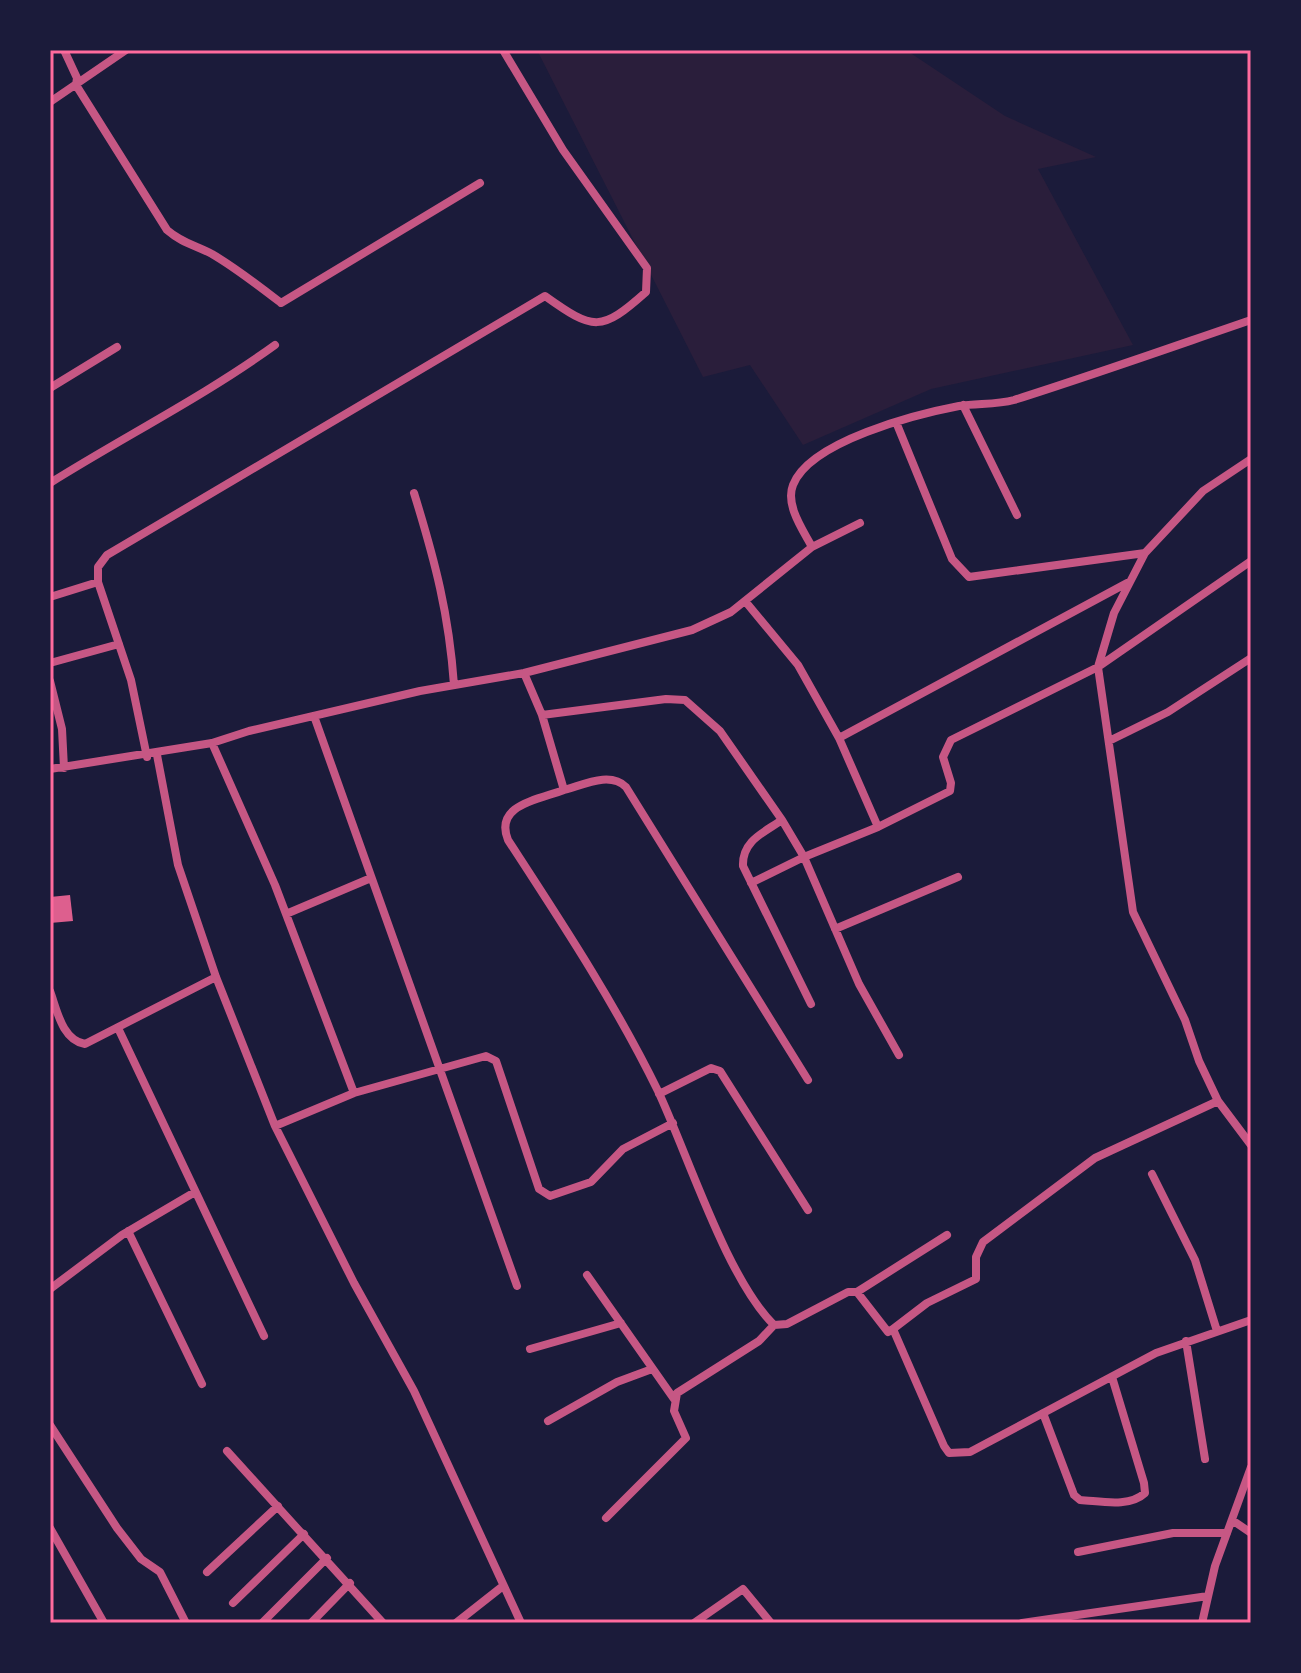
<svg xmlns="http://www.w3.org/2000/svg" width="1301" height="1673" viewBox="0 0 1301 1673" font-family="Commissioner,sans-serif">
  <rect width="100%" height="100%" fill="#1b1b3a"/>
  <path fill="#2a1e3b" d="M537,50h369l99,66 91,41 -58,12 95,176 -202,44 -128,56 -53,-80 -47,12z"/>
  <path fill="#dd5f8e" d="M70,895l3,26 -23,2v-26z"/>
  <g fill="none" stroke-linecap="round" stroke-linejoin="round">
    <path stroke="#c65784" stroke-width="8" d="M64,50l13,28 -1,7 91,145c15,13 28,15 45,24 24,14 47,32 69,49l199,-120
      M50,102l76,-52
      M50,388l67,-41
      M963,405l54,110
      M50,483c75,-47 153,-86 225,-138
      M414,493c21,68 35,121 40,192
      M812,547l48,-24
      M1145,553l58,-62 48,-32
      M1251,561l-153,106 35,245 52,108 14,41 19,40 33,44
      M50,597l48,-15
      M745,601l53,64 41,73 39,89 -74,30 55,127 40,71
      M50,663l69,-19
      M524,673l18,42 22,75c-27,10 -70,15 -56,50 54,83 107,163 150,251 30,64 69,188 116,234l13,-1 61,-32h9l31,40 5,-3 34,-26 49,-24v-22l7,-15 112,-84 123,-57
      M50,681l12,48 2,39
      M542,715l124,-16 19,1 35,31 62,89c-19,13 -40,21 -39,46l68,138
      M314,716l203,570
      M839,738l288,-155
      M1109,741l59,-29 83,-54
      M212,743l63,142 79,208
      M157,755l21,110 38,112 59,149 79,-33 132,-37 10,5 43,128 11,7 41,-14 32,-33 50,-26
      M147,757l-16,-77 -33,-98v-15l9,-12 438,-259c49,35 56,36 101,-4l1,-24 -84,-118 -60,-100
      M50,769l162,-26 37,-12 171,-40 104,-18 168,-43 39,-18 81,-65c-9,-17 -27,-42 -19,-62 17,-44 124,-71 166,-79 18,-3 37,-1 55,-6 79,-25 158,-53 237,-80
      M564,790c19,-5 46,-19 62,-3l182,293
      M878,827l72,-36 1,-8 -8,-26 8,-17 147,-73 16,-54 31,-60 -176,24 -17,-18 -56,-137
      M751,883l53,-26 -22,-37
      M286,914l85,-36
      M835,929l123,-52
      M50,991c7,19 12,49 35,53l131,-67
      M118,1028l146,308
      M659,1094l52,-26 9,3 88,139
      M275,1126l79,157 60,108 107,232
      M1152,1174l43,86 22,71
      M128,1231l74,153
      M587,1275l87,124
      M50,1289l72,-54 73,-43
      M857,1292l90,-57
      M893,1329l51,117 5,7 21,-1 186,-99 95,-33
      M1186,1341l19,118
      M530,1349l91,-26
      M1043,1413l31,82 6,5c20,1 49,8 65,-7l-1,-10 -32,-106
      M548,1421l69,-39 35,-13
      M50,1425l67,103 24,31 19,13 26,51
      M227,1451l156,172
      M606,1518l80,-80 -12,-27 3,-18 82,-52 15,-16
      M1232,1520l19,13
      M50,1528l54,95
      M1078,1552l95,-19h54
      M207,1572l71,-66
      M233,1603l71,-69
      M262,1623l65,-65
      M311,1623l39,-40
      M456,1623l47,-37
      M694,1623l49,-34 28,34
      M1022,1623l186,-27
      M1202,1623l13,-57 36,-99"/>
  </g>
  <rect width="1301" height="1673" fill="none" stroke="#1b1b3a" stroke-width="104"/>
  <rect x="52" y="52" width="1197" height="1569" fill="none" stroke="#ff6b9d" stroke-width="3"/>
</svg>
